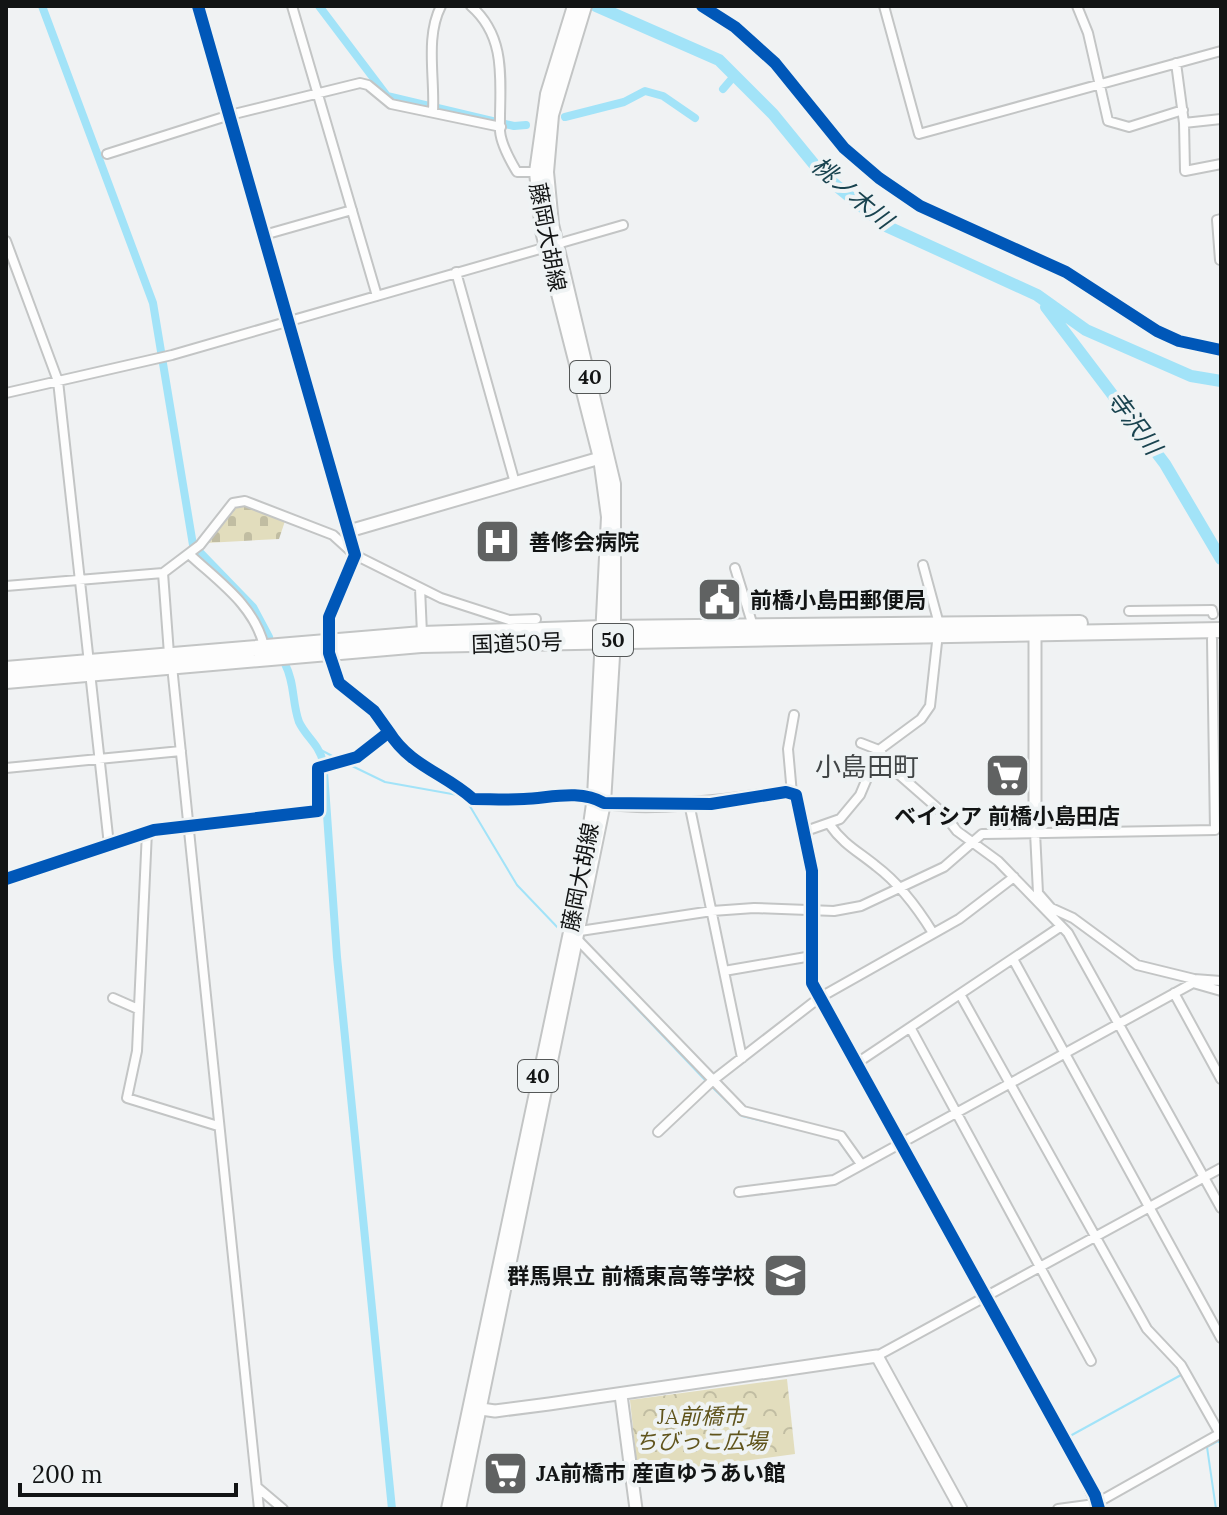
<svg xmlns="http://www.w3.org/2000/svg" width="1227" height="1515" viewBox="0 0 1227 1515" font-family="Lora,'Noto Sans JP',serif">
  <defs>
    <pattern id="cemetery-stones" width="16" height="16" patternUnits="userSpaceOnUse" patternTransform="scale(2)"><rect width="16" height="16" fill="#e2ddbd"/><path d="M2 7V4a2 2 0 0 1 4 0v3zM10 15v-3a2 2 0 0 1 4 0v3z" fill="#c1bda2"/></pattern>
    <pattern id="park-crowns" width="20" height="18" patternUnits="userSpaceOnUse" patternTransform="scale(2)"><rect width="20" height="18" fill="#e2ddbd"/><path d="M2 6a3 3 0 1 1 6 0M12 15a3 3 0 1 1 6 0" fill="none" stroke="#c1bda2"/></pattern>
  </defs>
  <rect width="100%" height="100%" fill="#f0f2f3"/>
  <path fill="url(#cemetery-stones)" d="M246,505l40,13 -7,21 -73,4 27,-36z"/>
  <path fill="url(#park-crowns)" d="M787,1379l8,75 -157,21 -8,-75z"/>
  <g fill="none" stroke-linecap="round" stroke-linejoin="round">
    <path stroke="#a2e3f8" stroke-width="2" d="M319,749l17,9
      M350,765l35,17 78,14
      M468,803l49,82 43,45
      M584,953l121,127
      M712,1087l30,29 63,15
      M838,1140l16,22
      M897,1150l47,86
      M955,1254l21,40
      M983,1306l75,137
      M1200,1407l13,23
      M1070,1436l111,-61
      M1216,1509l-9,-62 11,-6 3,3"/>
    <path stroke="#a2e3f8" stroke-width="8" d="M42,6l111,297 40,242 60,62 16,30
      M319,6l68,90 127,30 12,-1
      M723,89l12,-14
      M565,117l59,-15 21,-11 18,5 32,22
      M285,664c10,19 7,39 14,58 7,15 20,22 24,40
      M324,772l13,185 55,552"/>
    <path stroke="#a2e3f8" stroke-width="12" d="M596,6l123,54 54,54 49,60 64,52 151,69 49,35 105,46 30,5
      M1046,307l119,157 56,95"/>
    <defs>
      <path id="street" d="M292,6l85,290
        M471,6c38,33 28,80 29,125 1,13 11,31 17,41h19
        M884,6l35,128 302,-83
        M1077,6l11,27 20,88 21,6 54,-17
        M1176,63l8,60 1,48 36,-7
        M433,112c2,-35 -8,-75 8,-106
        M1184,123l37,-4
        M107,154l123,-39 130,-32 8,2 23,19 110,23
        M264,235l88,-25
        M6,241l52,140 51,464
        M1220,260l-3,-40 4,-1
        M456,272l59,211
        M6,393l166,-38 451,-130
        M189,554c30,28 65,51 75,92
        M735,568l18,58
        M163,573l6,81
        M6,586l157,-13 37,-28 33,-42 12,-2 88,34 22,20 86,43 68,22 27,-1
        M420,588l2,46
        M1129,611l83,-1 1,4
        M172,666l87,843
        M389,732c21,34 55,41 84,67 41,0 80,-4 121,-2
        M861,743l18,7 16,21 48,42 14,18 41,30 70,72 153,275
        M6,768l175,-17
        M792,794l-4,-45 6,-34
        M689,803l53,255
        M830,825c13,19 29,27 46,41 24,18 41,41 57,67
        M147,831l-10,220 -10,47 91,28
        M803,832l37,-13 20,-24 19,-45 42,-31 9,-13 9,-82 -16,-59
        M1035,832l3,61 13,15 22,10 64,47 57,14 27,2
        M6,879l148,-49 164,-19v-43l39,-11 32,-25 -15,-21 -35,-28 -10,-30v-36l26,-62 -157,-549
        M580,931l132,-20 42,-3 80,3 27,-5 83,-39 38,-33 233,-4 -3,-191
        M578,940l165,171 98,25 20,28
        M1013,959l208,379
        M724,971l88,-15
        M1174,993l47,86
        M961,996l186,333 34,36 39,69
        M113,998l25,11
        M911,1029l180,332
        M857,1063l203,-136
        M658,1132l54,-51 107,-83 140,-79 55,-42
        M739,1192l95,-12 359,-197 28,8
        M877,1356l344,-188
        M1070,1450l29,59
        M257,1487l26,22
        M1058,1509l37,-5 126,-71"/>
      <path id="secondary" d="M349,531l251,-73
        M1035,633v199
        M598,799c29,16 151,-1 188,-7l10,3 16,76v112l258,467
        M621,1395l15,114
        M474,1408l21,3 54,-7 328,-48 84,153"/>
      <path id="primary" d="M448,1509l136,-643 10,-69 14,-280 -8,-59 -58,-227 -6,-59 11,-78 27,-88
        M459,1509l145,-706 10,-163v-156l-62,-260 -5,-52 5,-57 33,-109"/>
      <path id="highway" d="M6,669l416,-35 182,-6 476,-5
        M6,681l415,-36 800,-15"/>
    </defs>
    <use href="#street" stroke="#c3c5c5" stroke-width="12"/>
    <use href="#secondary" stroke="#c3c5c5" stroke-width="15"/>
    <use href="#primary" stroke="#c3c5c5" stroke-width="16"/>
    <use href="#highway" stroke="#c3c5c5" stroke-width="18"/>
    <use href="#street" stroke="#fdfdfd" stroke-width="8"/>
    <use href="#secondary" stroke="#fdfdfd" stroke-width="11"/>
    <use href="#primary" stroke="#fdfdfd" stroke-width="12"/>
    <use href="#highway" stroke="#fdfdfd" stroke-width="14"/>
    <defs>
      <path id="cycleway" d="M702,6l33,21 40,36 69,85 35,30 41,28 146,66 91,59 22,10 42,9
        M389,732c21,34 55,41 84,67 17,0 34,1 51,0 26,-1 55,-10 80,4l107,1 75,-12 10,3 16,76v112l283,512 4,14
        M6,879l148,-49 164,-19v-43l39,-11 32,-25 -15,-21 -35,-28 -10,-30v-36l26,-62 -157,-549"/>
    </defs>
    <use href="#cycleway" stroke="#eff3f4" stroke-width="17"/>
    <use href="#cycleway" stroke="#0057b8" stroke-width="12"/>
  </g>
  <defs>
    <symbol id="hospital-square" viewBox="-11 -11 22 22"><rect x="-9" y="-9" width="18" height="18" rx="4" fill="#606262" stroke="#eff3f4"/><path d="M-5-5h3v3.5h4V-5h3V5h-3V1.5h-4V5h-3Z" fill="#fff"/></symbol>
    <symbol id="civic-square" viewBox="-11 -11 22 22"><rect x="-9" y="-9" width="18" height="18" rx="4" fill="#606262" stroke="#eff3f4"/><path d="M-.6-6.5H3V-4.5H.6V-3L4-1V1h2V6H-6V1h2V-1L-.6-3ZM-1.2 2.5V6h2.4V2.5Z" fill="#fff"/></symbol>
    <symbol id="supermarket-square" viewBox="-11 -11 22 22"><rect x="-9" y="-9" width="18" height="18" rx="4" fill="#606262" stroke="#eff3f4"/><path d="M-6-5.5h2.5l.6 2H6L4.5 2H-2.5L-4.4-4H-6ZM-1.5 3.2a1.3 1.3 0 1 0 .1 0ZM3 3.2a1.3 1.3 0 1 0 .1 0Z" fill="#fff"/></symbol>
    <symbol id="school-square" viewBox="-11 -11 22 22"><rect x="-9" y="-9" width="18" height="18" rx="4" fill="#606262" stroke="#eff3f4"/><path d="M0-5L7-2L0 1L-7-2ZM-4 1L0 2.5L4 1V4Q0 6-4 4Z" fill="#fff"/></symbol>
  </defs>
  <g fill-rule="evenodd">
    <use href="#hospital-square" x="472" y="516" width="51" height="51"/>
    <use href="#civic-square" x="694" y="574" width="51" height="51"/>
    <use href="#supermarket-square" x="982" y="750" width="51" height="51"/>
    <use href="#school-square" x="760" y="1250" width="51" height="51"/>
    <use href="#supermarket-square" x="480" y="1448" width="51" height="51"/>
  </g>
  <g text-anchor="middle" stroke-width="8" stroke-linejoin="round" paint-order="stroke">
    <g fill="#eff3f4" stroke="#545757" stroke-width="2">
      <rect x="570" y="361" width="40" height="32" rx="6"/>
      <rect x="593" y="624" width="40" height="32" rx="6"/>
      <rect x="518" y="1060" width="40" height="32" rx="6"/>
    </g>
    <g font-size="20" font-weight="bold" fill="#121414">
      <text x="590" y="384">40</text>
      <text x="613" y="647">50</text>
      <text x="538" y="1083">40</text>
    </g>
    <g font-size="22" fill="#121414" stroke="#eff3f4">
      <text transform="translate(548 237) rotate(79)" y="8">藤岡大胡線</text>
      <text transform="translate(517 643) rotate(-2)" y="8">国道50号</text>
      <text transform="translate(580 877) rotate(-79)" y="8">藤岡大胡線</text>
    </g>
    <g font-size="22" font-weight="bold" fill="#121414" stroke="#eff3f4" text-anchor="start">
      <text x="529" y="550">善修会病院</text>
      <text x="750" y="608">前橋小島田郵便局</text>
      <text x="1007" y="824" text-anchor="middle">ベイシア 前橋小島田店</text>
      <text x="755" y="1284" text-anchor="end">群馬県立 前橋東高等学校</text>
      <text x="536" y="1481">JA前橋市 産直ゆうあい館</text>
    </g>
    <g font-size="22" font-style="italic" fill="#60541c" stroke="#eff3f4">
      <text x="701" y="1424">JA前橋市<tspan x="701" dy="25">ちびっこ広場</tspan></text>
    </g>
    <g font-size="24" font-style="italic" fill="#19434f" stroke="#eff3f4">
      <text transform="translate(852 193) rotate(40)" y="8">桃ノ木川</text>
      <text transform="translate(1134 423) rotate(53)" y="8">寺沢川</text>
    </g>
    <g font-size="26" fill="#414546" stroke="#eff3f4">
      <text x="867" y="776">小島田町</text>
    </g>
  </g>
  <rect width="1227" height="1515" fill="none" stroke="#121414" stroke-width="16"/>
  <path d="M20 1483v12h216v-12" fill="none" stroke="#121414" stroke-width="4"/>
  <text x="32" y="1483" font-size="24" fill="#121414" stroke="#eff3f4" stroke-width="6" paint-order="stroke">200 m</text>
</svg>
